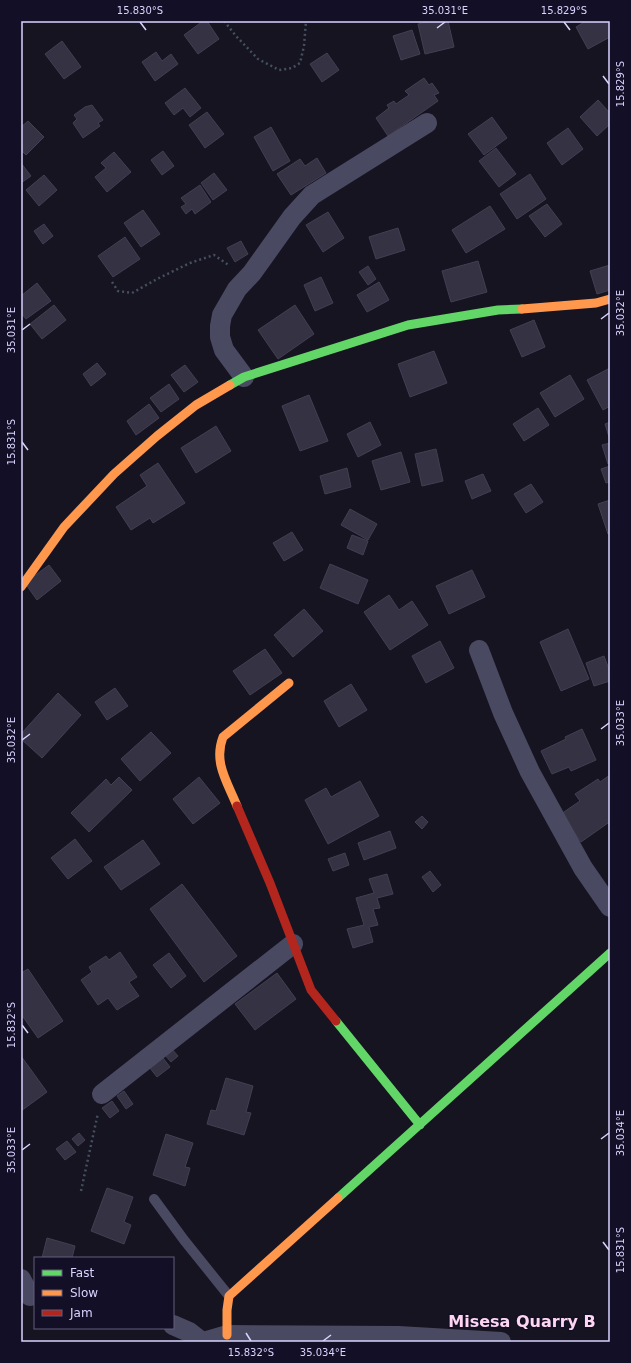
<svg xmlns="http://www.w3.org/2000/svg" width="631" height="1363" viewBox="0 0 631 1363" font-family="'DejaVu Sans',sans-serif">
  <rect width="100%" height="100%" fill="#161421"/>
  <path fill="#343243" stroke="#433f54" d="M203,21h4l12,18 -21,15 -14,-19z
    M431,21h17l6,26 -29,7 -7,-30z
    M586,21h24v16l-22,12 -12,-22z
    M412,30l8,24 -19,6 -8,-24z
    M62,41l19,26 -17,12 -19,-25z
    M156,52l6,9 9,-7 7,10 -23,17 -13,-19z
    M327,53l12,17 -17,12 -12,-18z
    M424,78l5,7 3,-2 7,10 -5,2 4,6 -50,35 -12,-18 13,-10 -2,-3 7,-4 2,3 13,-9 -4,-4z
    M185,88l16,20 -11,9 -7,-9 -9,7 -9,-12z
    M598,100l12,13v11l-13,12 -17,-19z
    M92,105l11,15 -5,3 2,3 -17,12 -10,-15 4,-4 -3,-4 11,-8z
    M207,112l17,22 -19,14 -16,-23z
    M492,117l15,21 -23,17 -16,-21z
    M28,121l16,16 -18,18 -5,-5v-23z
    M271,127l19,34 -17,10 -19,-34z
    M568,128l15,21 -21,16 -15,-22z
    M496,148l20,26 -17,13 -20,-26z
    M163,151l11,15 -12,9 -11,-15z
    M114,152l17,20 -24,20 -12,-15 11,-9 -5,-5z
    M317,158l9,15 -35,22 -14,-21 23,-15 5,7z
    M21,163l10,13 -10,7z
    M214,173l13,17 -14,10 -12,-17z
    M530,174l16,25 -29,20 -17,-25z
    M44,175l13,15 -18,16 -13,-16z
    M200,185l11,17 -16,12 -3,-5 -6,5 -5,-7 5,-3 -5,-6z
    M547,204l15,20 -17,13 -16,-21z
    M490,206l15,23 -39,24 -14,-23z
    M143,210l17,24 -19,13 -17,-24z
    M328,212l16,26 -21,14 -17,-27z
    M44,224l9,12 -10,8 -9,-13z
    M398,228l7,22 -29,9 -7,-22z
    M125,237l15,22 -27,18 -15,-21z
    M241,241l7,13 -13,8 -8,-14z
    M478,261l9,31 -36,10 -9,-31z
    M610,265v25l-13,4 -7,-23z
    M368,266l8,13 -8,6 -9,-13z
    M321,277l12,26 -18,8 -11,-26z
    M379,282l10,18 -22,12 -10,-17z
    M37,283l14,18 -25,18 -5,-6v-17z
    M54,305l12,15 -24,19 -12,-15z
    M295,305l19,29 -36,25 -20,-29z
    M534,320l11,27 -23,10 -12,-27z
    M434,351l13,32 -37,14 -12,-33z
    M97,363l9,11 -15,12 -8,-12z
    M185,365l13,17 -14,10 -13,-17z
    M610,368v38l-7,4 -16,-30z
    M570,375l14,24 -29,18 -15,-24z
    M169,384l10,15 -18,13 -11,-14z
    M309,395l19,46 -28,10 -18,-45z
    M149,404l10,14 -23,17 -9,-14z
    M538,408l11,17 -25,16 -11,-17z
    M370,422l11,23 -23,12 -11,-23z
    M610,422v18l-5,-16z
    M216,426l15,25 -35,22 -15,-25z
    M610,443v20l-2,1 -6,-19z
    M436,449l7,32 -21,5 -7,-32z
    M401,452l9,30 -29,8 -9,-29z
    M158,463l27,40 -32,20 -3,-5 -19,12 -15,-23 31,-21 -7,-11z
    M610,466v16l-4,1 -5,-14z
    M347,468l4,19 -26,7 -5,-18z
    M483,474l8,17 -19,8 -7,-18z
    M531,484l12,18 -17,11 -12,-19z
    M610,500v33l-2,1 -10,-30z
    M350,509l27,15 -9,16 -27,-15z
    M292,532l11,18 -19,11 -11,-18z
    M352,535l16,6 -5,14 -16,-7z
    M330,564l38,16 -10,24 -38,-16z
    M49,565l12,16 -24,19 -12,-17z
    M472,570l13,27 -36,17 -13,-28z
    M389,595l10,15 13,-9 16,24 -38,25 -26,-38z
    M304,609l19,22 -30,26 -19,-22z
    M568,629l21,50 -28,12 -21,-49z
    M440,641l14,27 -28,15 -14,-27z
    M265,649l17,24 -32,22 -17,-24z
    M604,656l6,16v9l-16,5 -8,-23z
    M351,684l16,26 -28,17 -15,-26z
    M115,688l13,18 -21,14 -12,-18z
    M58,693l23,22 -39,43 -21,-19v-5z
    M582,729l14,31 -25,11 -2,-4 -17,7 -11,-23 25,-12 -1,-2z
    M151,732l20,21 -31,28 -19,-22z
    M610,775v51l-2,-3 -27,19 -20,-28 19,-13 -5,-7 23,-15 2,3z
    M119,777l13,13 -43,42 -18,-19 35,-34 5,6z
    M199,777l21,26 -27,21 -20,-25z
    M360,781l19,35 -51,28 -23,-44 21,-12 5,9z
    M422,816l6,6 -6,7 -7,-7z
    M390,831l6,17 -32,12 -6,-17z
    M75,839l17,22 -24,18 -17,-21z
    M143,840l17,24 -39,26 -17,-23z
    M345,853l4,12 -16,6 -5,-12z
    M430,871l11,14 -8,7 -11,-15z
    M387,874l6,20 -16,4 3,10 -7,1 5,16 -9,2 4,15 -20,6 -6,-19 17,-4 -8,-27 18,-5 -5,-14z
    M182,884l55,72 -33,26 -54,-73z
    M120,952l17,25 -8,5 10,14 -22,14 -9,-12 -10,7 -17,-25 11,-8 -3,-5 17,-11 3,4z
    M169,953l17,23 -15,12 -18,-23z
    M28,969l35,52 -25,17 -17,-24v-41z
    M277,973l19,26 -41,31 -20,-26z
    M171,1048l7,8 -7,6 -7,-8z
    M21,1056l26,36 -26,19z
    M163,1058l7,9 -13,10 -7,-9z
    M226,1078l27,8 -7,26 5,1 -7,22 -37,-11 4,-14 5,1z
    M124,1091l9,13 -7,5 -9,-13z
    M112,1101l7,10 -9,7 -8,-10z
    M79,1133l6,7 -7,6 -6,-7z
    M166,1134l27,9 -8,24 5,1 -5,18 -32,-11z
    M67,1141l9,11 -11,8 -9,-11z
    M107,1188l26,9 -9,25 7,3 -7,19 -33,-13z
    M47,1238l28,8 -3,12h-30z"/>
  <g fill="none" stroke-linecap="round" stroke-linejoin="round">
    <path stroke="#44505f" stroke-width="2.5" stroke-dasharray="2 3" stroke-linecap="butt" d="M224,21l12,15 22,23 21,11 13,-2 8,-5 4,-17 2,-25
      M112,282l6,9 14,2 25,-14 33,-16 24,-8 16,11
      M81,1191l17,-78"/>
    <path stroke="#4a4962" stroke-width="10" d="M154,1199l30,41 45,56"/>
    <path stroke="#4a4962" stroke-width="20" d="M244,377l-20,-27 -4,-13v-11l2,-11 15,-26 15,-16 40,-56 20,-22 115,-72
      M479,650l24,63 27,59 53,96 27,39
      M102,1094l191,-150
      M21,1279l9,17
      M173,1325l16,7 13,10
      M203,1342l24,-7 171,1 103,6"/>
    <path stroke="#63d668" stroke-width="9" d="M230,385l14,-8 164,-52 90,-15 24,-1
      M336,1021l84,104
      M338,1198l272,-245"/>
    <path stroke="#ff974d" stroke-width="9" d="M522,309l74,-6 14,-4
      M21,587l43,-60 50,-53 43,-38 39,-31 34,-20
      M237,806c-9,-23 -24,-43 -14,-69l66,-54
      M227,1335v-25l2,-14 109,-98"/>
    <path stroke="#b3261e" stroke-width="9" d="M237,806l33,77 41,107 25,31"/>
  </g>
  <path fill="none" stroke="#d9d4ff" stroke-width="1.5" d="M140,22l6,8M564,22l6,8M437,28l8,-6M603,76l6,8M601,319l8,-6M22,330l8,-6M22,442l6,8M601,729l8,-6M22,740l8,-6M22,1025l6,8M601,1139l8,-6M22,1150l8,-6M603,1242l6,8M246,1333l5,8M323,1341l8,-6"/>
  <g text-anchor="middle" stroke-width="3" stroke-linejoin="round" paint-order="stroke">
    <g font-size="16" font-weight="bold" fill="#ffd6f0" stroke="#130f26">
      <text x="522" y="1327">Misesa Quarry B</text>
    </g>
  </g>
  <rect width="631" height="1363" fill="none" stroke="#130f26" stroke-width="44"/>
  <rect x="34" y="1257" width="140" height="72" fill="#130f26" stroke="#625e7d"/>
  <rect x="42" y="1270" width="20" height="6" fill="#63d668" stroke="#625e7d"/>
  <text x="70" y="1277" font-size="12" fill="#d9d4ff">Fast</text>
  <rect x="42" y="1290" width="20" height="6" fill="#ff974d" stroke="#625e7d"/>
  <text x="70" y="1297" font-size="12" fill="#d9d4ff">Slow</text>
  <rect x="42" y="1310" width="20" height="6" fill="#b3261e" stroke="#625e7d"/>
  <text x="70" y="1317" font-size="12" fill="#d9d4ff">Jam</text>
  <rect x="22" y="22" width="587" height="1319" fill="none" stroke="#d9d4ff" stroke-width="1.5"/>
  <g font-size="10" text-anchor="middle" fill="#d9d4ff">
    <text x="140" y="14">15.830°S</text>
    <text x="445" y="14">35.031°E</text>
    <text x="564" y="14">15.829°S</text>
    <text transform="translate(620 84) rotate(-90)" y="4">15.829°S</text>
    <text transform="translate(620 313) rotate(-90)" y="4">35.032°E</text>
    <text transform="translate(11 330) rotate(-90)" y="4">35.031°E</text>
    <text transform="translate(11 442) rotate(-90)" y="4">15.831°S</text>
    <text transform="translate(620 723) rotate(-90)" y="4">35.033°E</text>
    <text transform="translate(11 740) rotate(-90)" y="4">35.032°E</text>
    <text transform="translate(11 1025) rotate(-90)" y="4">15.832°S</text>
    <text transform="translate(620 1133) rotate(-90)" y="4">35.034°E</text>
    <text transform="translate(11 1150) rotate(-90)" y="4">35.033°E</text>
    <text transform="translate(620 1250) rotate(-90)" y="4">15.831°S</text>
    <text x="251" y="1356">15.832°S</text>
    <text x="323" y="1356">35.034°E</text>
  </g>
</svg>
